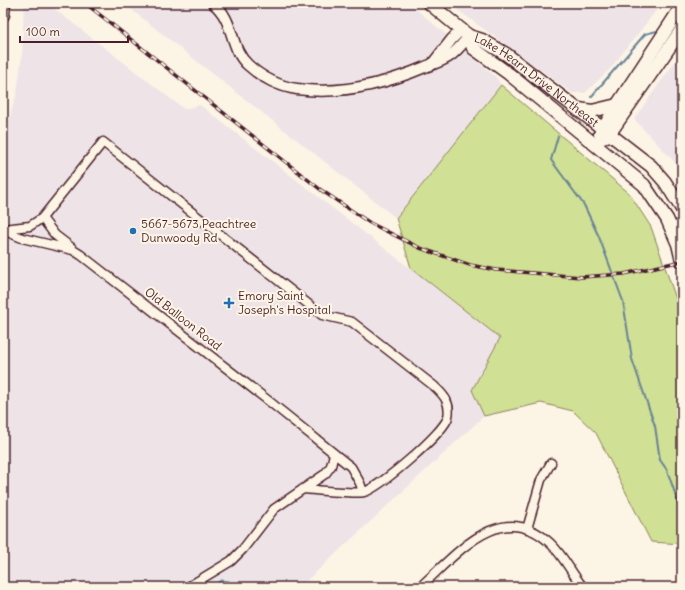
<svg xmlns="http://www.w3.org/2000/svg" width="685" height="590" viewBox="0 0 685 590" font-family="Delius,sans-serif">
  <rect width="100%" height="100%" fill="#fcf5e5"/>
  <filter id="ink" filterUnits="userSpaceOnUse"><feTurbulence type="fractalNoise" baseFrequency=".025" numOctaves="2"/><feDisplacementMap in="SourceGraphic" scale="8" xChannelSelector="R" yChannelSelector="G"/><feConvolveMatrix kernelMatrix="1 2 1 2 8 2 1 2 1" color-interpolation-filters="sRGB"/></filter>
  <g filter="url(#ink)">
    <path fill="#eee4e7" d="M24,3h18l10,4 132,102 16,-4 300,233 -28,52 12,26 -184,171h-297v-447l14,-48 5,-37z
      M123,3h286l88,75 4,7 -105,133z
      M448,3h214l-51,65 -26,25h-13z
      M682,52v118l-48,-51z"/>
    <path fill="#d0e094" stroke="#8d8060" d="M501,85l128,108 22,34 31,89v228l-31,-2 -55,-109 -23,-22 -32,-8 -57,13 -12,-26 28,-52 -89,-70 -15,-50z"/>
    <path fill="#80c6e1" stroke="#6a8398" d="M221,580l8,1 6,6h-25z"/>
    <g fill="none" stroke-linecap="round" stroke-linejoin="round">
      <path stroke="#6a8398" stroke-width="2" d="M591,97l54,-63 16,-4
        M558,136l-7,24 33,45 15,32 24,64 9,58 23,67 5,34 7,10 11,32 4,28
        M680,587l2,-51"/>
      <defs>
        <path id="minor" d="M42,218l13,17 17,13
          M3,229l27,-3 12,-8 61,-76 219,173 30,7 82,64c10,9 17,17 14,31 -3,15 -69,71 -84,75 -10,2 -48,-2 -61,-3
          M3,230l19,8 51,12 8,5 189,147 81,65 9,16 3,9
          M527,529l14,-49 10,-17
          M188,587l43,-26 12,-12 31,-40 51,-35 6,-8 3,-12
          M420,587c36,-32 81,-90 130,-44 14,13 21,30 33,44"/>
        <path id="tertiary" d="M213,3c22,17 16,45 35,62 13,12 32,22 49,24 44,6 88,-5 128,-22 8,-3 18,-6 25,-11 8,-6 13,-13 19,-20
          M433,63l19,-24 10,-10
          M673,230l9,-7"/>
        <g id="secondary">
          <path id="s1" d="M429,3l40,33 13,4 24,14 145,112 14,16 17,27"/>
          <path d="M3,15l1,-12"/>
          <path d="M469,36l4,12 36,26 135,111 23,34 11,25 4,17"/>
          <path d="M579,109l13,2 25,-6"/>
          <path d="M600,134l17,-29 65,-99"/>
          <path d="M603,138l7,-5 72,-104"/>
        </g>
      </defs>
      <use href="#minor" stroke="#4a1f2b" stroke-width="11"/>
      <use href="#tertiary" stroke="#4a1f2b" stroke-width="13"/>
      <use href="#secondary" stroke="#4a1f2b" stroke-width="15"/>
      <use href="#minor" stroke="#fcf5e5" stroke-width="8"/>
      <use href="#tertiary" stroke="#fcf5e5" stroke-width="10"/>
      <use href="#secondary" stroke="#fcf5e5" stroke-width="12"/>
      <defs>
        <path id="rail" d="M85,3l236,187 49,33 50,25 50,17 26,5 85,7 43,-3 58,-13"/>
      </defs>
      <use href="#rail" stroke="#4a1f2b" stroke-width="3.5"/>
      <use href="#rail" stroke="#fcf5e5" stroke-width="2" stroke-dasharray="6" stroke-linecap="butt"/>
    </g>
  </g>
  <g fill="#1f6fb2" stroke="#fcf5e5" stroke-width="1.5">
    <circle cx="133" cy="231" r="4"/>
    <path d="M227 297h4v4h4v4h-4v4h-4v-4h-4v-4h4z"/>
  </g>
  <g text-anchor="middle" stroke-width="4" stroke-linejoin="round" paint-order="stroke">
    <g font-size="12" fill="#4a1f2b" stroke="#fcf5e5">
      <text dy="4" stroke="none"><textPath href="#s1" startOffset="133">Lake Hearn Drive Northeast</textPath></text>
      <text transform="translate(183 319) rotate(38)" y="4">Old Balloon Road</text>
    </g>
    <g font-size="12" fill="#4a1f2b" stroke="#fcf5e5" text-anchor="start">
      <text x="141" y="228">5667-5673 Peachtree<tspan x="141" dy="14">Dunwoody Rd</tspan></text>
      <text x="238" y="300">Emory Saint<tspan x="238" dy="14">Joseph's Hospital</tspan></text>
    </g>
  </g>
  <rect width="685" height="590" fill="none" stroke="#fcf5e5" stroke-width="16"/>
  <rect x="8" y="8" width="669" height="574" fill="none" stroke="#4a1f2b" stroke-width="1.5" filter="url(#ink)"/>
  <path d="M20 36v6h108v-6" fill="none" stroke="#4a1f2b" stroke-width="2"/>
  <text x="26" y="36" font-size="12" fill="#4a1f2b" stroke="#fcf5e5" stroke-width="3" paint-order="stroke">100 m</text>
</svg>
